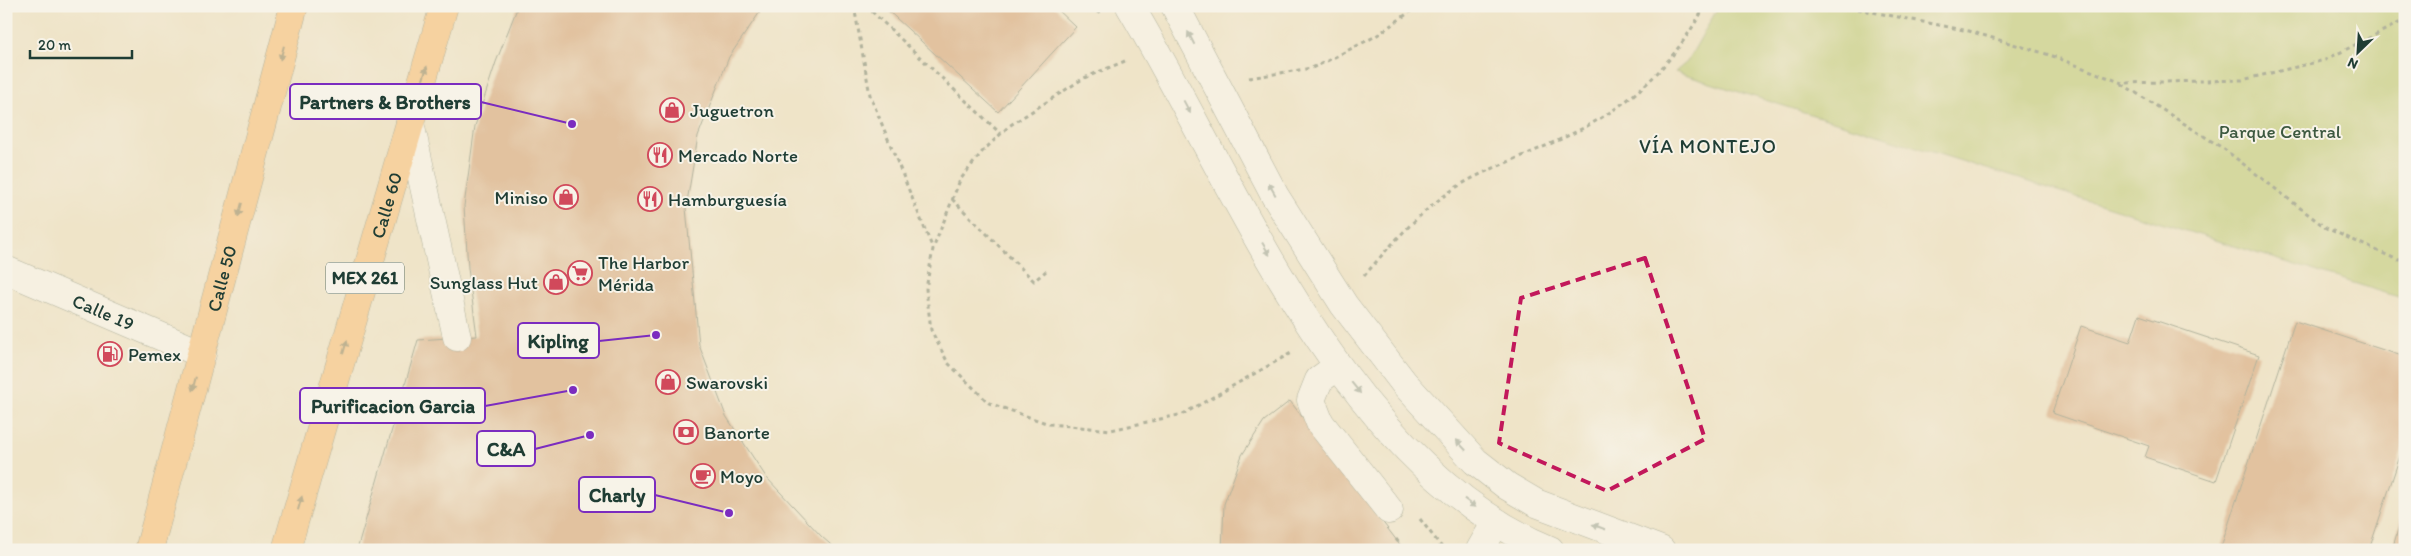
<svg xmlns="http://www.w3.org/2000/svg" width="2411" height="556" viewBox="0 0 2411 556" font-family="Itim,sans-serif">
  <rect width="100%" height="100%" fill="#f7f3e8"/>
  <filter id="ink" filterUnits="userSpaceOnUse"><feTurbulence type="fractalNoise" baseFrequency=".02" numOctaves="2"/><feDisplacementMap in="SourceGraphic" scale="10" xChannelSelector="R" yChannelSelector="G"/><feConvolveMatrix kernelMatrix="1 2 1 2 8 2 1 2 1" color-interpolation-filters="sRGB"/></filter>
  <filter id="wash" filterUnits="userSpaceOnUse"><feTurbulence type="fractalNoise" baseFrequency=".0096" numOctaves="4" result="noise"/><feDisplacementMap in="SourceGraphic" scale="20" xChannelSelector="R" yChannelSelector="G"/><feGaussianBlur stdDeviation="1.12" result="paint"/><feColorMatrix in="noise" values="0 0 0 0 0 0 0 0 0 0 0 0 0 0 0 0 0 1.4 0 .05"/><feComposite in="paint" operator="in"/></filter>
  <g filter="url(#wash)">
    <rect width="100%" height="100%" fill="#efe4c8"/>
    <path fill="#b6ca6e" stroke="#6a8451" d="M1719,6h686v293l-730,-227 12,-10z"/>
    <g id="blocks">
      <path fill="#d29a6e" d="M518,6h246l-35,51 -31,79 -12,72 13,137 27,71 40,61 56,60 15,13h-480l61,-210 59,-4 -9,-68 -4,-62 11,-80 21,-64z
        M883,6h171l22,21 -78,85z
        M2139,315l120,40 -43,126 -71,-24 4,-11 -97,-33 29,-87 49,16z
        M2295,321l110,36v84l-36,109h-149z
        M1290,401l114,149h-182l2,-46 18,-49 22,-34z
        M2404,509l1,41h-13z"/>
    </g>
  </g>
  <g filter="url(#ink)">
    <use href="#blocks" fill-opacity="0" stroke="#687768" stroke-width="1"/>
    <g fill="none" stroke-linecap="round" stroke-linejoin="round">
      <defs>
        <g id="minor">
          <path d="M1130,6c108,181 213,458 420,544"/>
          <path d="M1175,6l100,190 69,109 60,78 71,78 32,25 29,17 125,47"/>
          <path d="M410,123l47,214"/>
          <path id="s1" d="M6,270l196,84"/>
          <path d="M1338,366l-19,14 -8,20 9,23 69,87"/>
          <path d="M1480,550l16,-28"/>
        </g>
        <g id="major">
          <path id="s2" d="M149,550l145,-544"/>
          <path id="s3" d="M286,550l158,-544"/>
        </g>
      </defs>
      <use href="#minor" stroke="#687768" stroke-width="29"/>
      <use href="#major" stroke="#687768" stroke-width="29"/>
      <path stroke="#687768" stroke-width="3" stroke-dasharray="4 4" stroke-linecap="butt" d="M854,6l16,89 63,154
        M866,6l135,128
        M1082,6l18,7
        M1842,6l127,25 81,24 72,28 120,-3 83,-20 80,-40
        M1125,61l-41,17 -75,48 -27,26 -22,28 -27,69 -7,40 5,41 17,33 41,40 60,21 62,6 72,-16 108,-61
        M1249,78l63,-10 15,-7 49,-25 42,-30
        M2122,84l102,65 102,79 72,32 7,-1
        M952,199l82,82 12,-10
        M1364,276c28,-33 59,-68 96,-91 29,-17 60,-27 90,-41 73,-32 116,-68 155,-138
        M1420,519l24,31
        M1396,539l8,11"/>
      <use href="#minor" stroke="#fff" stroke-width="28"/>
      <use href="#major" stroke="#febc70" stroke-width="28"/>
    </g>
    <defs><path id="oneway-solid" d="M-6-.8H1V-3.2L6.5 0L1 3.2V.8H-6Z" transform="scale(1.25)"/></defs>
    <g fill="#8f9e9a">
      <use href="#oneway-solid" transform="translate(1191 38) rotate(-117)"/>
      <use href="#oneway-solid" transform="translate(1187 107) rotate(62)"/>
      <use href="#oneway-solid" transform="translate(1272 189) rotate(-119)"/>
      <use href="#oneway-solid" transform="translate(1266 249) rotate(59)"/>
      <use href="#oneway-solid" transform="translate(1356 388) rotate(51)"/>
      <use href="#oneway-solid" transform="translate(1461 445) rotate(-133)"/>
      <use href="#oneway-solid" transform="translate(1470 503) rotate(36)"/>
      <use href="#oneway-solid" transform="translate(1599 527) rotate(-159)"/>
    </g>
    <g fill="#83764f">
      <use href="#oneway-solid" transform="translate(282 53) rotate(105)"/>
      <use href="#oneway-solid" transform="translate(425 73) rotate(-74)"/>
      <use href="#oneway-solid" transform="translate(240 210) rotate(105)"/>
      <use href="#oneway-solid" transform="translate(345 347) rotate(-74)"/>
      <use href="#oneway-solid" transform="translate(194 384) rotate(105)"/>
      <use href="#oneway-solid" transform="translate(300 503) rotate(-74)"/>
    </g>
  </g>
  <path d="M0 0H2411V556H0ZM1645,258l60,181 -98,52 -108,-48 22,-145z" fill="#efe4c8" fill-opacity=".55" fill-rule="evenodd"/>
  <path fill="none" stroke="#c2185b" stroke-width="4" stroke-dasharray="10 6" stroke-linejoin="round" d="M1645,258l60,181 -98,52 -108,-48 22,-145z"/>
  <defs>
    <symbol id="shop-ring" viewBox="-11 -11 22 22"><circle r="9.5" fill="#f7f3e8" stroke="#d1495b" stroke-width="1.5"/><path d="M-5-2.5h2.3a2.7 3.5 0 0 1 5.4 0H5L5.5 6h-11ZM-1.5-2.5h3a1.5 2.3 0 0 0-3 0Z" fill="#d1495b"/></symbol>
    <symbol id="restaurant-ring" viewBox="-11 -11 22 22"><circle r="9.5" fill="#f7f3e8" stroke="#d1495b" stroke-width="1.5"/><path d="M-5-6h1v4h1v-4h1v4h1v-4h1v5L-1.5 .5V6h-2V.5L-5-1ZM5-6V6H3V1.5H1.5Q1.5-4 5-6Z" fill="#d1495b"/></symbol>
    <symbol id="supermarket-ring" viewBox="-11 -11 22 22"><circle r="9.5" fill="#f7f3e8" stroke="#d1495b" stroke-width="1.5"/><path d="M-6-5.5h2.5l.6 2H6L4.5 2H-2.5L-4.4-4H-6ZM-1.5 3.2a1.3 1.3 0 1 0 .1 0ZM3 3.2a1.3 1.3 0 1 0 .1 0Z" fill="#d1495b"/></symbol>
    <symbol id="fuel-ring" viewBox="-11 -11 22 22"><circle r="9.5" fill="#f7f3e8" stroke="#d1495b" stroke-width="1.5"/><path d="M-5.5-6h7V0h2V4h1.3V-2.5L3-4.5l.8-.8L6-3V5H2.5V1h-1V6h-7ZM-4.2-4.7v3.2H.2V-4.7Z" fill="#d1495b"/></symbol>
    <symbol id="bank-ring" viewBox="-11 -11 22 22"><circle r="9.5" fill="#f7f3e8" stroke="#d1495b" stroke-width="1.5"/><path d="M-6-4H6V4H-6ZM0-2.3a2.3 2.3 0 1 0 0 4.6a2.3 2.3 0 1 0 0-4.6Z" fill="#d1495b"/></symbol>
    <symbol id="cafe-ring" viewBox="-11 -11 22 22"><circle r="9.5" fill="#f7f3e8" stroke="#d1495b" stroke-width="1.5"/><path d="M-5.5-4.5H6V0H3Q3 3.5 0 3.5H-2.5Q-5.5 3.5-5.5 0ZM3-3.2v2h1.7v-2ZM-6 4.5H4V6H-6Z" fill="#d1495b"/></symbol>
  </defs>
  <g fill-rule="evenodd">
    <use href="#shop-ring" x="658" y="96" width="28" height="28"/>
    <use href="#restaurant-ring" x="646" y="141" width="28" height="28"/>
    <use href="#shop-ring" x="552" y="183" width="28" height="28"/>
    <use href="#restaurant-ring" x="636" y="185" width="28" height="28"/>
    <use href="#supermarket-ring" x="566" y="259" width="28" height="28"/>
    <use href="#shop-ring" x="542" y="268" width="28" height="28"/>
    <use href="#fuel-ring" x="96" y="340" width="28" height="28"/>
    <use href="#shop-ring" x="654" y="368" width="28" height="28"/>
    <use href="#bank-ring" x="672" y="418" width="28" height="28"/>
    <use href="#cafe-ring" x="689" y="462" width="28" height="28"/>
  </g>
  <g text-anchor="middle" stroke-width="4" stroke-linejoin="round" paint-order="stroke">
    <rect fill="#f7f3e8" stroke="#60746a" stroke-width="1" x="326" y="262.5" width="78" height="31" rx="4"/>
    <g font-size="18" font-weight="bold" fill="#1f3d34">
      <text x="365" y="284">MEX 261</text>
    </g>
    <g font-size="19" fill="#1f3d34" stroke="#f7f3e8" text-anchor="start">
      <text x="690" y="117">Juguetron</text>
      <text x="678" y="162">Mercado Norte</text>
      <text x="548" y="204" text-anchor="end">Miniso</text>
      <text x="668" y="206">Hamburguesía</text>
      <text x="598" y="269">The Harbor<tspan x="598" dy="22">Mérida</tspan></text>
      <text x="538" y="289" text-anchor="end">Sunglass Hut</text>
      <text x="128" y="361">Pemex</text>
      <text x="686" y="389">Swarovski</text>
      <text x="704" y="439">Banorte</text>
      <text x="720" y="483">Moyo</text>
    </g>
    <g font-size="19" fill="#3d5940" stroke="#f7f3e8">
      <text x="2280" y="138">Parque Central</text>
    </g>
    <g font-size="19" fill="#1f3d34" stroke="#f7f3e8">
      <text dy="7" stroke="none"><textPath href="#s3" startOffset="359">Calle 60</textPath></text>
      <text dy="7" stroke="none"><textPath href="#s2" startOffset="281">Calle 50</textPath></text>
      <text dy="7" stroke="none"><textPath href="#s1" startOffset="106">Calle 19</textPath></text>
    </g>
    <g font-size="20" letter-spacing="1" fill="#1f3d34" stroke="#f7f3e8">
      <text x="1708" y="153">VÍA MONTEJO</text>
    </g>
  </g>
  <path fill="none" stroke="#7b2cbf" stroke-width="2" d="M572 124L481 102M656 335L599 341M573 390L485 406M590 435L535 449M729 513L655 495"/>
  <g fill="#7b2cbf" stroke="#f7f3e8" stroke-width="2">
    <circle cx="572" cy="124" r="5"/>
    <circle cx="656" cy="335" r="5"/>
    <circle cx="573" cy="390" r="5"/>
    <circle cx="590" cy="435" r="5"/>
    <circle cx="729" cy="513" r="5"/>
  </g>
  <g fill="#f7f3e8" stroke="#7b2cbf" stroke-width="2">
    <rect x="290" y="84" width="191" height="35" rx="5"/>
    <rect x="518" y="323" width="81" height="35" rx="5"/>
    <rect x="300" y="388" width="185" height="35" rx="5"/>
    <rect x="477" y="431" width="58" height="35" rx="5"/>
    <rect x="579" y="477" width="76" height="35" rx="5"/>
  </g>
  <g font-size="20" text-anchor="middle" font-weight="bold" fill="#1f3d34">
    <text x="385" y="109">Partners &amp; Brothers</text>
    <text x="558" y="348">Kipling</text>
    <text x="393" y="413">Purificacion Garcia</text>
    <text x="506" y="456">C&amp;A</text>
    <text x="617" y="502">Charly</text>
  </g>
  <rect width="2411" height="556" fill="none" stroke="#f7f3e8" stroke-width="25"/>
  <g transform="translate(2358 52) rotate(205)" stroke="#f7f3e8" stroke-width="4" paint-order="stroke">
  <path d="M0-4L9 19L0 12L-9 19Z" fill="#1f3d34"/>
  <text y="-8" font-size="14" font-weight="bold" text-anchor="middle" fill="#1f3d34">N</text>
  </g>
  <path d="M30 50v8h102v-8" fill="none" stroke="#1f3d34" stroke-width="2.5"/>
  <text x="38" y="50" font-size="15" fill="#1f3d34" stroke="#f7f3e8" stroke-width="4" paint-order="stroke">20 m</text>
</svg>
